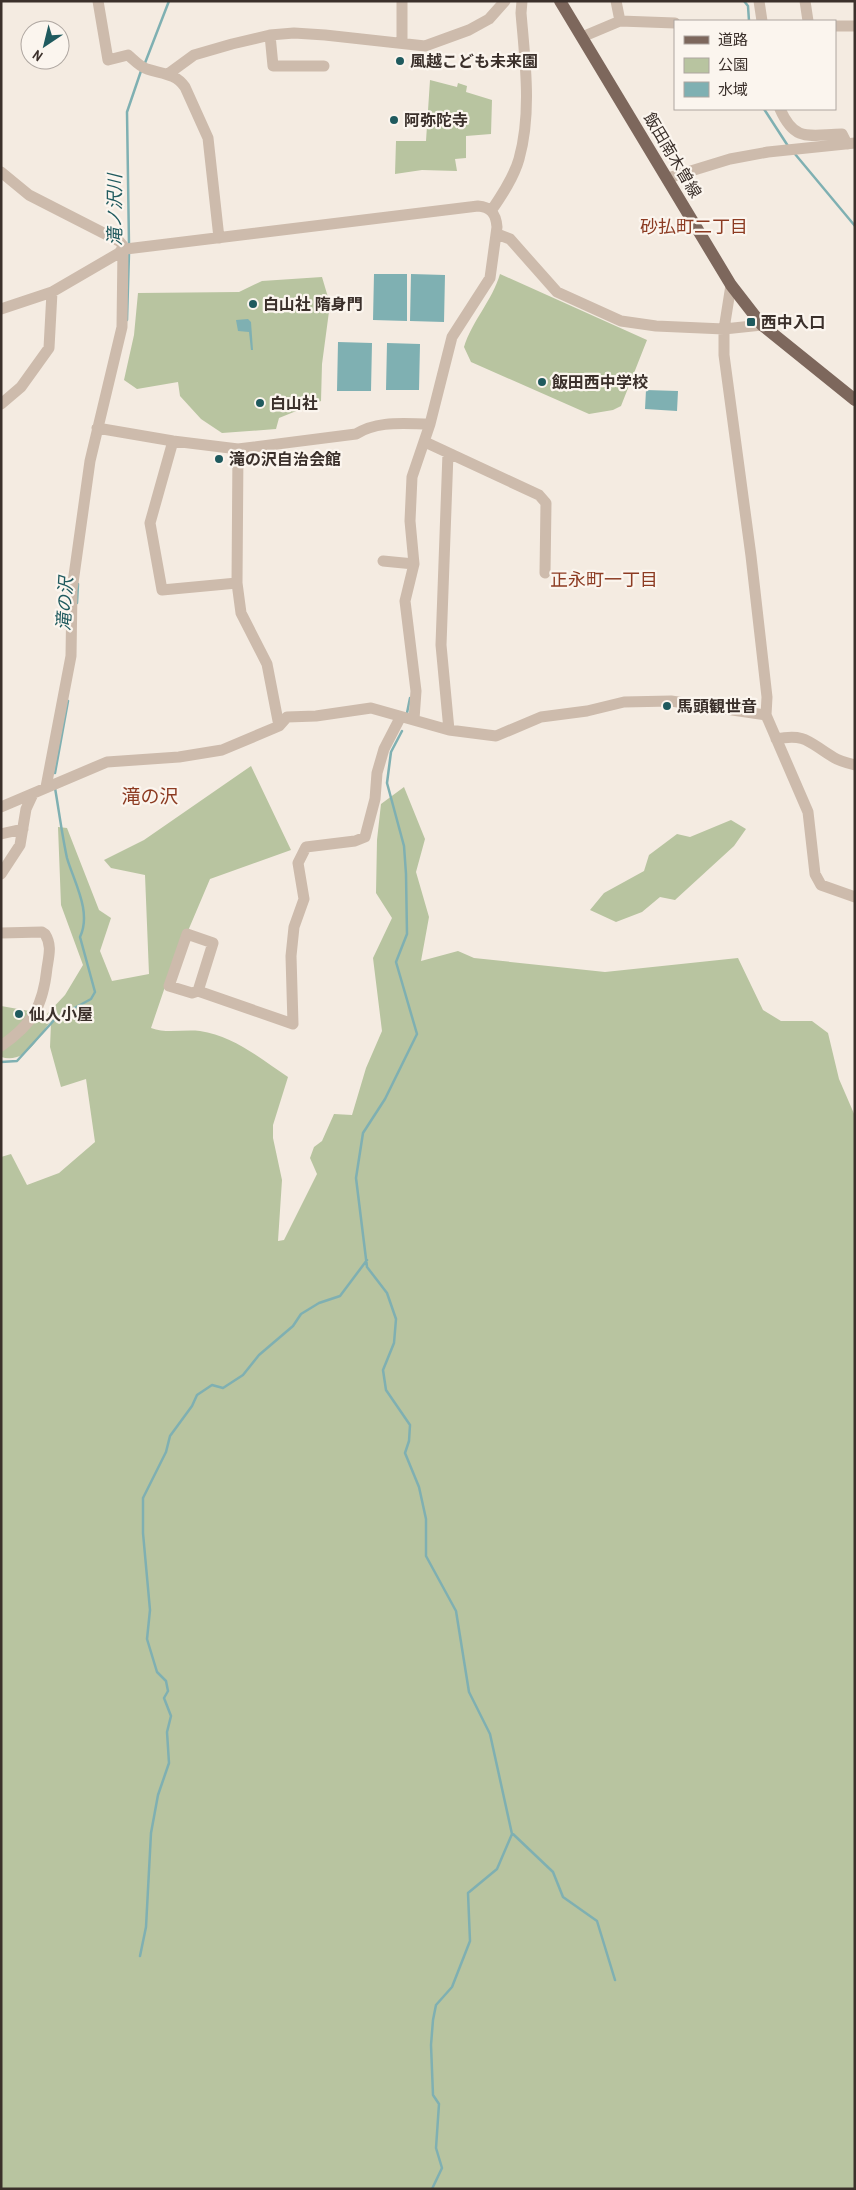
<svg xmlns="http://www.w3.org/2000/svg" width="856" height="2190" viewBox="0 0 856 2190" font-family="'Archivo Narrow','Noto Sans JP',sans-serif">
  <rect width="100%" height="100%" fill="#f4ebe1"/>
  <path fill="#b8c4a0" d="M430,80l27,7 1,-4 9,3 -1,6 26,8 -1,34 -25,2v22l-11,1 2,12 -35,-1 -27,4 1,-33h30z
    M500,274l147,66 -26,66 -8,4 -24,4 -118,-52 -7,-15c8,-26 28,-46 36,-73z
    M322,277l8,27 -8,60 -1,37 -42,17 -3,11 -54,4 -21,-14 -21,-23 -2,-14 -41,7 -13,-9 10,-45 4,-42 101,-1 23,-11z
    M251,766l40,84 -81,29 -42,99 -17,50c16,6 32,1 49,3 34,5 61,28 88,46l-15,48v13l9,42 -4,61 6,-1 33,-66 -7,-16 4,-11 8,-6 12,-27 18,1 14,-47 16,-37 -9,-73 19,-40 -16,-25 1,-53 4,-36 23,-17 21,52 -9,33 13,45 -8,44 37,-10 16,7 131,14 133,-14 25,52 18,11h31l16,12 11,46 16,37v1073h-854v-1032l10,-3 16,31 32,-12 36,-31 -9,-63 -25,8 -11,-40 1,-24 -4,-9 18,-19 18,-30 -22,-60 -3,-78 9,1 32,82 12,8 -11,33 12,30 37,-7 -4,-99 -34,-7 -7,-8 40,-20z
    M731,820l15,9 -12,17 -59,54 -15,-3 -18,15 -26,10 -26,-12 14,-17 40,-22 5,-16 28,-21 13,3z
    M1,1006l40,7 9,9c-13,17 -24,42 -49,35z"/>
  <path fill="#7fb0b2" d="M374,274h33v47l-34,-1z
    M411,274l34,1 -1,47 -34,-1z
    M248,319l3,3 2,28h-2l-2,-18 -11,-1 -2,-11z
    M338,342l34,1 -1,48h-34z
    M387,343l33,1 -1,46h-33z
    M646,390l32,1 -1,20 -32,-2z"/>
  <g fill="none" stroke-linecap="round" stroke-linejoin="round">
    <path stroke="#7fb0b2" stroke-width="2.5" d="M744,1l4,5 1,15
      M145,63l24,-62
      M764,109l24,37
      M795,154l60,72
      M129,245l-2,-133 14,-41
      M127,320l2,-67
      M77,603l1,-19
      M407,713l3,-15
      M402,731l-11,21 -4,31 17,63 2,28 1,60 -11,28 21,72 -32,65 -22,34 -7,45 11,89 20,26 9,26 -2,24 -11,27 3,20 24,35 -1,16 -4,12 14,34 7,32v37l30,55 13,81 21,42 22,100 -15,35 -29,24 2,48 -18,46 -16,18 -3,15 -2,25 2,50 6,9 -3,44 6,20 -10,21
      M55,773l13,-72
      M1,1062l16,-1 39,-43 35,-19 4,-7 -15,-55c12,-25 -6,-55 -13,-79 -5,-23 -8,-47 -12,-70
      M513,1834l40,38 10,25 34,24 18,59
      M140,1956l6,-29 5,-94 7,-38 11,-32 -2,-31 4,-16 -7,-18 4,-7 -2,-10 -9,-9 -10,-33 3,-29 -7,-77v-35l23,-46 4,-16 22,-30 5,-11 15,-10 11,3 20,-13 16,-20 34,-29 8,-12 18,-11 21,-7 27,-36"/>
    <path stroke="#cdbbac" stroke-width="11" d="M98,1l10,59 20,-5c6,5 12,12 19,14 15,5 28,4 38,18l23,51 11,100
      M616,1l4,20
      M759,1l3,20
      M805,1l3,20
      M835,26h20
      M270,35l3,31h51
      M582,37l38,-16 55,2
      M402,42v-41
      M168,74l26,-19 38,-11 38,-9 24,-2 31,2 100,11 44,-16 20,-11 16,-18
      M780,109c15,34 29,26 62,25l5,10
      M1,172l28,23 90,46 7,8 352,-43c13,1 18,8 19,21l-7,51 -38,59 -22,87 -18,53 -2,44 4,43 -9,37 11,90 -2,28
      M668,178l62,-19 38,-7 87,-9
      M491,211c11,-16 23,-34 28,-52 13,-46 6,-98 2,-146l1,-12
      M497,234l13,5 47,53 64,29 35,5 68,3 38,-4
      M731,285l-7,44v26l27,201 16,141 -1,18 42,97 7,62 6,11 34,12
      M1,309l51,-17 67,-39 4,-5
      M1,404l20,-17 28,-39 3,-56
      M97,428l76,13 65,8 118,-15c22,-14 49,-10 74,-10
      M173,441l-23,82 12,67 75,-7
      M425,442l114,53 7,8 -1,70
      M238,449l-1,134 4,30 26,51 12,62
      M448,453l-7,192 8,85
      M383,561l31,3
      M776,739c31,-6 33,4 57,18 6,4 14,6 22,8
      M46,787l25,-131 1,-66 18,-129 32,-134 1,-79
      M1,807l106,-45 72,-5 43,-7 57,-24 8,-9 29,-1 55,-8 78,22 47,6 45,-19 46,-6 37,-9 47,-1 95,14
      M1,834l22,-5
      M1,874l19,-29 6,-36 7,-15
      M1,933l41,-1 3,2c7,11 4,21 2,34 -4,38 -14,56 -46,78
      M198,991l15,-48 -26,-9 -18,52 23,7 6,-2 95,33 -2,-68 3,-29 10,-28 -6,-36 8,-16 49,-6 10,-4 10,-38 2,-26 7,-24 16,-31"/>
    <path stroke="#7d675c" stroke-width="12" d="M560,1l171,284 31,40 93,75"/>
  </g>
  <g fill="#1f5a5e" stroke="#fbf5ee" stroke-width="2">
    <circle cx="400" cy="61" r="5"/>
    <circle cx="394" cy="120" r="5"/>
    <circle cx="253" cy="304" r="5"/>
    <rect x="746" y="317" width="10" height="10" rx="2.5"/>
    <circle cx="542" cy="382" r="5"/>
    <circle cx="260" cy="403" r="5"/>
    <circle cx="219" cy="459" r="5"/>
    <circle cx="667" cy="706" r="5"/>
    <circle cx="19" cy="1014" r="5"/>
  </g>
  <g text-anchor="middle" stroke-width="4.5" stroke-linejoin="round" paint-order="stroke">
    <g font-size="16" font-weight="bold" fill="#3b302b" stroke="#fbf5ee" text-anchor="start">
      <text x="410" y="67">風越こども未来園</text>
      <text x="404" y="126">阿弥陀寺</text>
      <text x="263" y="310">白山社 隋身門</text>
      <text x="761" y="328">西中入口</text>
      <text x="552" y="388">飯田西中学校</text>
      <text x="270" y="409">白山社</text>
      <text x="229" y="465">滝の沢自治会館</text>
      <text x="677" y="712">馬頭観世音</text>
      <text x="29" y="1020">仙人小屋</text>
    </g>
    <g font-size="16" fill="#3b302b" stroke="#fbf5ee">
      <text transform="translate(673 155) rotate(59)" y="6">飯田南木曽線</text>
    </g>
    <g font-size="18" font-style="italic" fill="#1f5a5e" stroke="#fbf5ee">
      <text transform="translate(115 210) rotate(-90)" y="6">滝ノ沢川</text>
      <text transform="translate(65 604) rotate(-87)" y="6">滝の沢</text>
    </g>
    <g font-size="18" fill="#8c3b22" stroke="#fbf5ee">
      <text x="694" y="233">砂払町二丁目</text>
      <text x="604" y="586">正永町一丁目</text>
    </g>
    <g font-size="19" fill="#8c3b22" stroke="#fbf5ee">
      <text x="150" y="803">滝の沢</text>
    </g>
  </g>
  <rect width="856" height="2190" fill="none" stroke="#3b302b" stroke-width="5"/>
  <rect x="674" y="20" width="162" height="90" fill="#fbf5ee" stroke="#aea6a0"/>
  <rect x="684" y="36" width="25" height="8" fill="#7d675c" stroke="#aea6a0"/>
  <text x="718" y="45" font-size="15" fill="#3b302b">道路</text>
  <rect x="684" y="58" width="25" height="15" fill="#b8c4a0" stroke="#aea6a0"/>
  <text x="718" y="70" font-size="15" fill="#3b302b">公園</text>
  <rect x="684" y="82" width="25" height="15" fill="#7fb0b2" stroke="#aea6a0"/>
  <text x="718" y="95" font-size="15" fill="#3b302b">水域</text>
  <g transform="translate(45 45) rotate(215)"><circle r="24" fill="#fbf5ee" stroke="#aea6a0"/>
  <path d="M0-4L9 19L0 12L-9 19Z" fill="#1f5a5e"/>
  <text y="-8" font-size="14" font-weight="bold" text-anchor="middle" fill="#3b302b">N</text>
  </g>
</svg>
